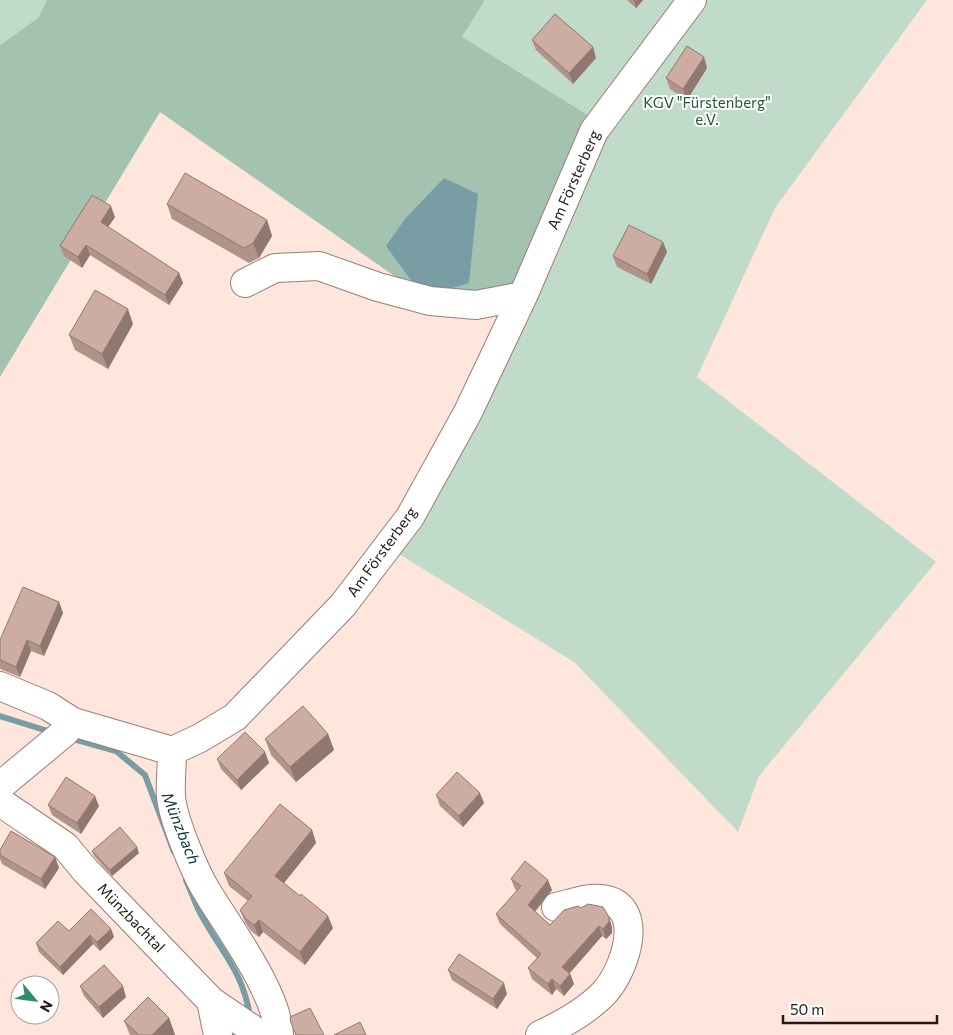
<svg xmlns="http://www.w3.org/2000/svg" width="953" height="1035" viewBox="0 0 953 1035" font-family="Commissioner,sans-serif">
  <rect width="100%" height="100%" fill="#fee6dd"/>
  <path fill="#c0dbca" d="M0,0h47l-9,18 -38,27z
    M485,0h442l-152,208 -78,169 239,185 -177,214 -21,56 -164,-170 -188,-116 119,-204 -43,-305z"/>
  <path fill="#a4c2b0" d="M47,0h438l-23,37 135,84 -74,175 -93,5 -270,-189 -160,265v-332l38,-27z"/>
  <path fill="#799da4" d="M444,178l34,16 -9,89 -27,8 -29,-8 -27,-37 19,-27z"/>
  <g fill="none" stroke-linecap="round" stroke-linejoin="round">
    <path stroke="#799da4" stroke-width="6" d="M0,716l54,17
      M70,738l46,13 29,24 29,77
      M186,880c4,9 8,19 12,29 20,40 45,60 52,108"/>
    <defs>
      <path id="minor" d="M245,283l30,-15 44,-2 59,21 52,14 46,4 47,-9
        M0,686l48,20 25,16 99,29
        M172,751l28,-13 35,-21 108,-112 67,-88 58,-105 55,-116 71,-165 98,-131
        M172,751c0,15 -2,31 -1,46 2,22 23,73 35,93 22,37 72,103 73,145
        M0,786l65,-54 8,-10
        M0,802l65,44 20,24 126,131 50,34
        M211,1001l7,34
        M540,1035c21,-10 48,-25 64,-42 21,-22 44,-89 -3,-94 -14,-2 -31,5 -45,8"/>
    </defs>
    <use href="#minor" stroke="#9a7e75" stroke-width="30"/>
    <use href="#minor" stroke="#fff" stroke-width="28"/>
  </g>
  <path fill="#b0948a" d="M627,0h16l-7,8z
    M532,40l61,7 3,11 -23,26 -37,-34z
    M704,57l3,11 -20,32 -17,-11 -4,-11z
    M167,204l100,16 5,16 -13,22 -10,5 -77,-44z
    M115,217l-7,10 71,46 4,10 -14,22 -79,-50 -8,13 -18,-12 -4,-10z
    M663,242l4,10 -16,32 -34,-17 -4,-11z
    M133,324l-25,45 -33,-19 -6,-15z
    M59,602l4,11 -19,43 -13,-5 -11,26 -20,-8v-29z
    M328,734l6,16 -38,32 -25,-27 -6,-16z
    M265,752l4,11 -28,27 -20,-21 -4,-10z
    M436,795l48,8 -21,24 -23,-21z
    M48,805l51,1 -18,28 -29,-19z
    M312,830l4,13 -32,40 49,45 -28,37 -42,-33 -4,5 -8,-6 -6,-9 -5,-12 8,-9 -19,-15 -5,-13z
    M0,850l55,7 4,11 -14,21 -43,-25 -2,-5z
    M92,851l47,2 -27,23 -18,-20z
    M511,879l41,11 -17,22 15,13 31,-17 31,19v6l-6,6 -4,-3 -32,37 4,11 -10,12 -8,-7 -4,6 -20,-16 -4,-11 9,-10 -37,-34 -4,-10 21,-23 -2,-2z
    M111,929l3,8 -14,14 -7,-7 -30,31 -24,-23 -3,-9 33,-12z
    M448,970l59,24 -10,15 -45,-29z
    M80,986l46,11 -23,21 -19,-22z
    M169,1018l6,17h-45l-6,-14z"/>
  <path fill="#907871" d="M634,0h9l-7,8z
    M593,47l3,11 -23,26 -4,-11z
    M704,57l3,11 -20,32 -4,-11z
    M111,206l4,11 -11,16 -3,-11z
    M267,220l5,16 -13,22 -6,-15z
    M663,242l4,10 -16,32 -4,-10z
    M86,245l4,10 -8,13 -4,-11z
    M179,273l4,10 -14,22 -4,-10z
    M128,309l5,15 -25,45 -6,-15z
    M59,602l4,11 -19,43 -4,-10z
    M27,640l4,11 -11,26 -4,-10z
    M328,734l6,16 -38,32 -6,-15z
    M265,752l4,11 -28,27 -4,-10z
    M480,793l4,10 -21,24 -4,-11z
    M95,796l4,10 -18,28 -4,-11z
    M312,830l4,13 -36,45 -5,-12z
    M137,847l2,6 -27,23 -2,-6z
    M55,857l4,11 -14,21 -4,-10z
    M548,880l4,10 -21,26 -3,-11z
    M328,916l5,12 -28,37 -5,-13z
    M609,917l3,10v6l-6,6 -3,-10z
    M259,920l4,12 -4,5 -5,-12z
    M599,926l3,10 -36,41 -4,-10z
    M111,929l3,8 -14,14 -3,-9z
    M90,935l3,9 -30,31 -3,-8z
    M570,974l4,10 -10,12 -4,-10z
    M552,979l4,10 -4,6 -4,-11z
    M504,983l3,11 -10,15 -4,-10z
    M123,986l3,11 -23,21 -4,-11z
    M169,1018l6,17h-23z"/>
  <path fill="#cdaca1" stroke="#907871" d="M555,14l38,33 -24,26 -37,-33z
    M687,46l17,11 -21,32 -17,-11z
    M185,173l82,47 -14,23 -9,5 -77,-44z
    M92,195l19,11 -10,16 78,51 -14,22 -79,-50 -8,12 -18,-11z
    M629,225l34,17 -16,32 -34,-18z
    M95,290l33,19 -26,45 -33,-19z
    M23,587l36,15 -19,44 -13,-6 -11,27 -16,-7v-20z
    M303,706l25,28 -38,33 -25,-28z
    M245,732l20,20 -28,28 -20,-21z
    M457,772l23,21 -21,23 -23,-21z
    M66,777l29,19 -18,27 -29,-18z
    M280,804l32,26 -37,46 25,20 1,-2 27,22 -28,36 -41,-32 -5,5 -8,-6 -6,-9 12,-14 -28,-23z
    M120,827l17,20 -27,23 -18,-19z
    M11,831l44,26 -14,22 -41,-24v-5z
    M525,861l23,19 -20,25 22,20 14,-15 14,-4 3,2 7,-4 15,3 6,10v5l-6,7 -4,-3 -37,41 8,7 -10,12 -8,-7 -4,5 -20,-16 13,-14 -45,-40 25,-28 -10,-7z
    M91,909l20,20 -14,13 -7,-7 -30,32 -24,-24 22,-22 11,10z
    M459,954l45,29 -11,16 -45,-29z
    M104,965l19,21 -24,21 -19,-21z
    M148,997l21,21 -17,17h-13l-15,-14z
    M310,1008l14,27h-28l-5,-12 -1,-6z
    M360,1022l6,13h-32z"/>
  <g text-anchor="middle" stroke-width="4" stroke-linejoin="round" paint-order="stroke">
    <g font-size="15" fill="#25583d" stroke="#fff">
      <text x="707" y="108">KGV "Fürstenberg"<tspan x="707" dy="17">e.V.</tspan></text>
    </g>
    <g font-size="15" fill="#221814" stroke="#fff">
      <text transform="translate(574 180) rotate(-66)" y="5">Am Försterberg</text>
      <text transform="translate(382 552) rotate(-54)" y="5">Am Försterberg</text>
      <text transform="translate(131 918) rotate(46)" y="5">Münzbachtal</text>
    </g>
    <g font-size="16" font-style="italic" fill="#10353c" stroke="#fff">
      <text transform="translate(181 828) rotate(68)" y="6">Münzbach</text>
    </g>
  </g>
  <g transform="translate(35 1000) rotate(119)"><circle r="24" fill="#ffffff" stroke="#a7a3a1"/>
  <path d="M0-4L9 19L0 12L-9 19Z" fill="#2e8d65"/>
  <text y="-8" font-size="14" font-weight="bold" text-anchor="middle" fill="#221814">N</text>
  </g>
  <path d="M783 1015v8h154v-8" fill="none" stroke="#221814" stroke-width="2.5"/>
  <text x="790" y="1015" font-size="15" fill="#221814" stroke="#ffffff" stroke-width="4" paint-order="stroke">50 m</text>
</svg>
